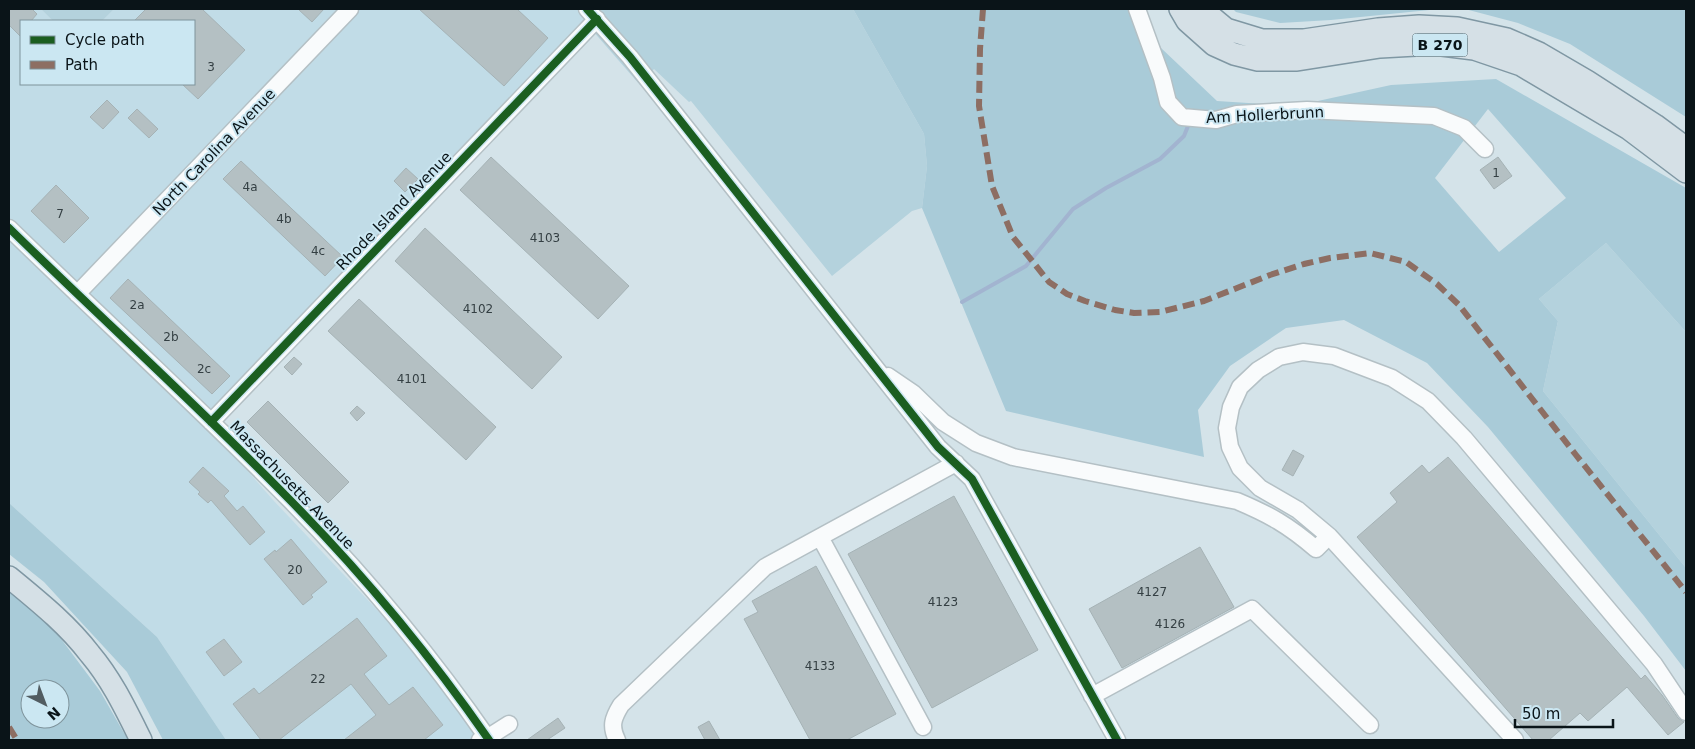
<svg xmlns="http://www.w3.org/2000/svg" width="1695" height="749" viewBox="0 0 1695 749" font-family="'DejaVu Sans',sans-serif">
  <rect width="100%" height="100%" fill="#d4e3e9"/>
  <path fill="#c1dce7" d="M9,9h32l12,12h-32v63h173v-63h-92l12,-12h485l7,7 -401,406 68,78 127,134 58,76 21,30h-253l-69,-103 -148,-134z"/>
  <path fill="#b4d2dd" d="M41,9h73l-12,12h-49z
    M599,9h254l71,125 3,32 -5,42 -10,3 -80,65 -141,-175 -2,1 -35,-33 -14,16 -48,-55 14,-14z
    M1606,243l80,89v236l-143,-177 15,-70 -19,-22z"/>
  <path fill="#a9cbd8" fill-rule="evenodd" d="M853,9h290l18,39 56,53 78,5 96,-21 105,-6 190,109v144l-80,-89 -67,56 19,22 -15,70 143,177v103l-42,-55 -156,-189 -61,-64 -83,-43 -58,8 -56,38 -32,44 6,47 -198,-46 -84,-203 5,-42 -3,-32zM1488,109l78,89 -67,54 -64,-74z
    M1233,9h206l-108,11 -51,3 -44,-11z
    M1465,9h221v108l-116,-73 -52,-21z
    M9,503l148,134 69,103h-63l-36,-68 -83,-90 -35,-28z
    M9,588l32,24 59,79 28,49h-119zM30,689h30v30h-30z"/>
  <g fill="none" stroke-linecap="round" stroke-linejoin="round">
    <path stroke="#a2b4d0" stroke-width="4" d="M962,302l64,-36 47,-57 33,-21 54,-29 24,-23 4,-10"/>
  </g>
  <path fill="#b4c0c3" stroke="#a5b2b5" d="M9,9h23l5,5 -6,7h-10v16l-12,-12z
    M146,9h56l43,41 -47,49 -16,-15h12v-63h-60z
    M298,9h26l-12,13z
    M419,9h98l31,29 -44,48z
    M107,100l12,12 -16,17 -13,-12z
    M137,109l21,20 -9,9 -21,-20z
    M491,157l138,129 -31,33 -138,-129z
    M1498,157l14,19 -18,13 -14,-19z
    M241,161l102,96 -18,19 -102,-97z
    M406,168l12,11 -13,13 -11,-11z
    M56,185l33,33 -25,25 -33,-32z
    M425,228l137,129 -30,32 -137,-128z
    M128,279l102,97 -18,18 -102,-96z
    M359,299l137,128 -30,33 -138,-129z
    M294,357l8,7 -10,11 -8,-8z
    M268,401l81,81 -21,21 -81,-81z
    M357,406l8,7 -8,8 -7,-8z
    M1293,450l11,6 -11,20 -11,-6z
    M1448,457l193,222 4,-4 17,20 16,23 6,4 -16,13 -41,-48 -39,34 -8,-8 -31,27h-16l-176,-203 40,-35 -7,-9 32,-28 7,8z
    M203,467l26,24 -5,5 13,15 6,-5 22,26 -15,13 -39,-45 -3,3 -10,-9 2,-2 -11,-10z
    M954,496l84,154 -106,58 -84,-154z
    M291,539l36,43 -16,13 2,2 -10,8 -39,-46 11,-9 1,2z
    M1200,547l34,60 -112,61 -33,-59z
    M816,566l80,148 -49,26h-37l-66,-121 14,-7 -6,-11z
    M357,618l30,38 -23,18 25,31 24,-18 30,38 -19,15h-80l32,-25 -25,-31 -72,56h-18l-28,-36 21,-16 5,6z
    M224,639l18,23 -18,14 -18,-24z
    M558,718l7,10 -18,12h-20z
    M709,721l11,19h-15l-7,-13z"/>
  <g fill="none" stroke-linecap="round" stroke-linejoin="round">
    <defs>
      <path id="minor" d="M587,9l43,48 308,390 34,32 145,261
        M1137,9l25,69 6,24 14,15 34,3 21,-6 70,-4 127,6 30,12 21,21
        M9,228c93,91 189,178 280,271 73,74 141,156 200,241
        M77,294l273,-285
        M888,376l25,17 30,29 33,21 37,14 224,44c33,14 51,24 79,48l13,-13
        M211,422l386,-403
        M820,537l103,190
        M1092,696l160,-87 118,116
        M480,740l7,-2 22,-14
        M617,740c-7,-14 -4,-22 4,-35l144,-138 191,-104
        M1515,740l-186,-204 -31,-26 -38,-22 -20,-20 -10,-21 -3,-19 4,-21 9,-20 18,-17 21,-13 24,-5 31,4 58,22 36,23 36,37 190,226 32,48"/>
      <path id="major" d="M1180,9l7,12 27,24 20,9 24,6h39l83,-13 54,-3 40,5 47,16 108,64 57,43
        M1202,9l24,20 36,11h42l74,-11 41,-3 38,2 50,11 32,14 48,28 68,44 31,23
        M9,577c29,24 58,47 81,77 22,26 36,56 51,86"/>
    </defs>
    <use href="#minor" stroke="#b4c0c5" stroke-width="19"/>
    <use href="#major" stroke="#7f97a3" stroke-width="24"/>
    <use href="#minor" stroke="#f9fbfc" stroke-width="16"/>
    <use href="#major" stroke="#d5e0e6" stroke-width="21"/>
    <path stroke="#8d6e63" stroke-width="6" stroke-dasharray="12 6" stroke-linecap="butt" d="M983,9l-3,40 -1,57 13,80 21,51 36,45 18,12 18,7 30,9 19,3 26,-1 44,-11 66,-26 34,-11 26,-6 40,-5 36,9 31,22 22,21 117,150 110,137
      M9,727l8,13"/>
    <defs>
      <path id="cycleway" d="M587,9l43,48 308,390 34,32 145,261
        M9,228c93,91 189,178 280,271 73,74 141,156 200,241
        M211,422l386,-403"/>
    </defs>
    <use href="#cycleway" stroke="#cbe7f2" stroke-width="11"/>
    <use href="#cycleway" stroke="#1b5e20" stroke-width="8"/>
  </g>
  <g text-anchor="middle" stroke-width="4" stroke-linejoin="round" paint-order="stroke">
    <g font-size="12" fill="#343f43">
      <text x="211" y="71">3</text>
      <text x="1496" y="177">1</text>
      <text x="250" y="191">4a</text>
      <text x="60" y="218">7</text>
      <text x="284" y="223">4b</text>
      <text x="545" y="242">4103</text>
      <text x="318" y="255">4c</text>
      <text x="137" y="309">2a</text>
      <text x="478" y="313">4102</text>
      <text x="171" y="341">2b</text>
      <text x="204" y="373">2c</text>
      <text x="412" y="383">4101</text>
      <text x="295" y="574">20</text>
      <text x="1152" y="596">4127</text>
      <text x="943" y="606">4123</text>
      <text x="1170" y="628">4126</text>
      <text x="820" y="670">4133</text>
      <text x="318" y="683">22</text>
    </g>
    <rect fill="#cbe7f2" stroke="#445359" stroke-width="1" x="1412.5" y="33.5" width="55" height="23" rx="4"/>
    <g font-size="14" font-weight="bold" fill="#0a1418">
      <text x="1440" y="50">B 270</text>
    </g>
    <g font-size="15" fill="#0a1418" stroke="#cbe7f2">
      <text transform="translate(1265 115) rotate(-3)" y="5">Am Hollerbrunn</text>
      <text transform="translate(214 152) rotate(-46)" y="5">North Carolina Avenue</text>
      <text transform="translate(394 211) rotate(-46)" y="5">Rhode Island Avenue</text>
      <text transform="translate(292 485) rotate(46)" y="5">Massachusetts Avenue</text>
    </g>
  </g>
  <rect width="1695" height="749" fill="none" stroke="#0a1418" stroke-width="20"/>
  <rect x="20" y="20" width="175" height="65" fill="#cbe7f2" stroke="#7e939b"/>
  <rect x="30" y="36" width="25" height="8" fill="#1b5e20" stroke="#7e939b"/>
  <text x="65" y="45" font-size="15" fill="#0a1418">Cycle path</text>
  <rect x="30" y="61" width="25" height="8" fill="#8d6e63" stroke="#7e939b"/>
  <text x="65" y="70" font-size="15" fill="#0a1418">Path</text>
  <g transform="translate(45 704) rotate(138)"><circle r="24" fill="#cbe7f2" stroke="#7e939b"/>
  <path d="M0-4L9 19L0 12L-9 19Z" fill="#515c61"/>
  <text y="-8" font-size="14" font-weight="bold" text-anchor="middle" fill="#0a1418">N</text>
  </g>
  <path d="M1515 719v8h98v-8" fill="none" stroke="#0a1418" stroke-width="2.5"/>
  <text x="1522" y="719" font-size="15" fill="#0a1418" stroke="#cbe7f2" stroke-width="4" paint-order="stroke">50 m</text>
</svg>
